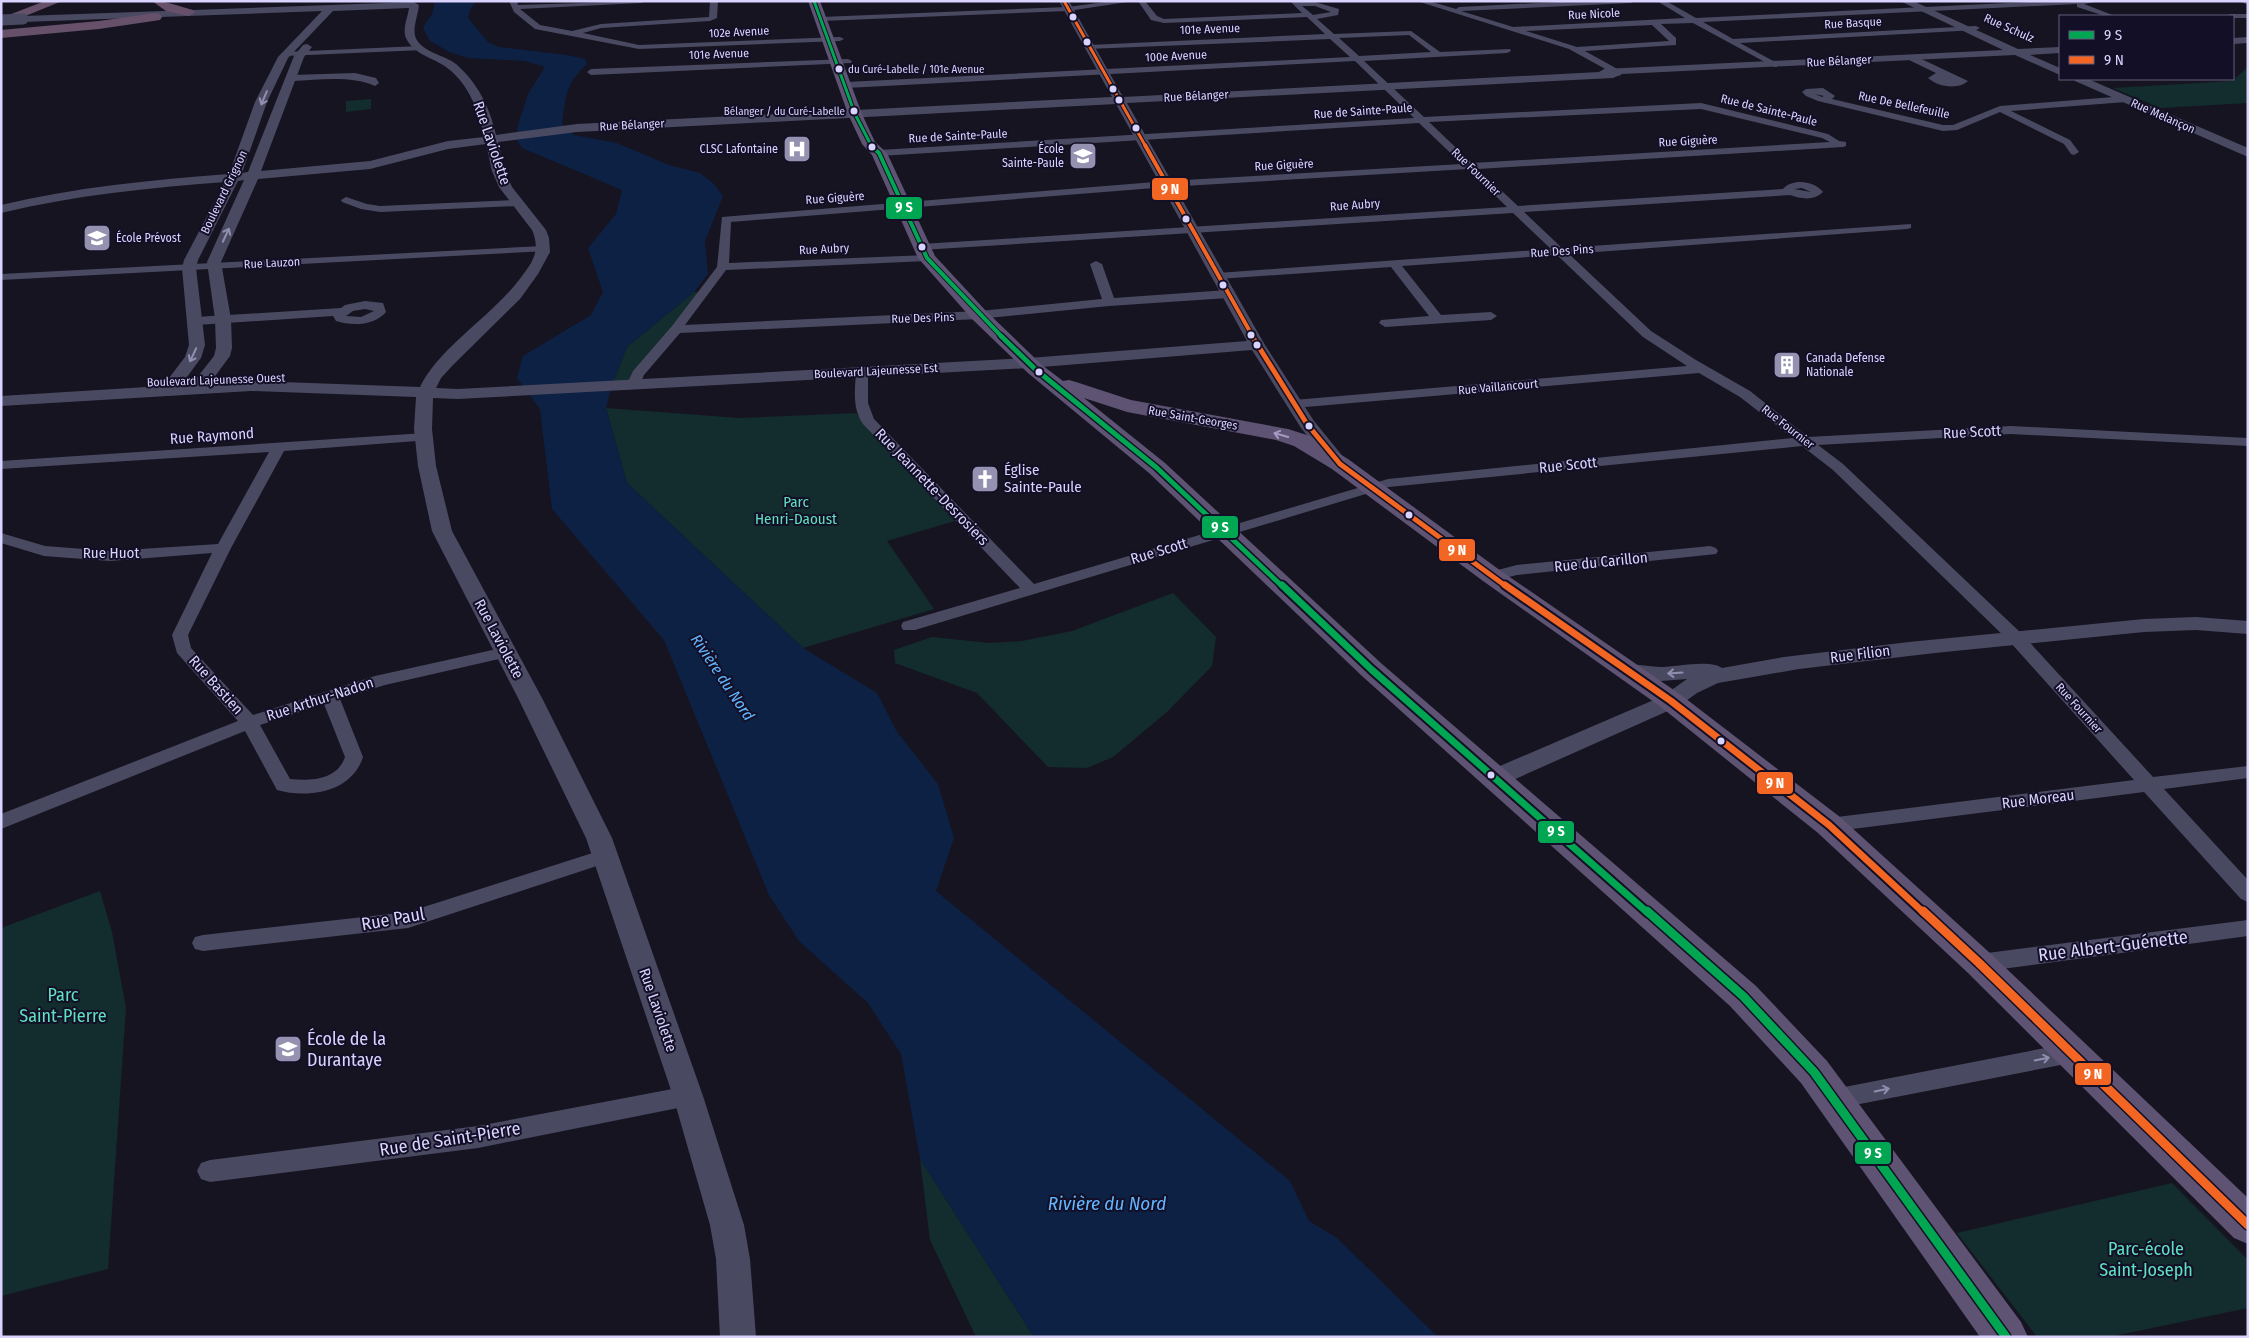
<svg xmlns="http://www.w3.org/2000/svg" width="2249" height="1338" viewBox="0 0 2249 1338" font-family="'Fira Sans Condensed',sans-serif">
  <rect width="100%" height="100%" fill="#161421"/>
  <path fill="#132c2d" d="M2248,67v36l-88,5 -47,-20 119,-7z
    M371,99v10l-25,3v-11z
    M694,292h10l-70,92 -22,1 15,-38z
    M606,408l133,10 117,-5 99,108 -68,20 47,68 -131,39 -176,-165z
    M1173,593l43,44 -4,29 -45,46 -54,45 -26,11 -39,-1 -71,-74 -82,-30 -1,-13 38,-13 58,6 32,-2 50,-10z
    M100,891l12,41 14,76 -18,261 -107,27v-368z
    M920,1159l114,178h-58l-46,-97z
    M2172,1183l76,77v48l-139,29h-72l-80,-104z"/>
  <path fill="#0d2144" d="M435,1h41l-6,9 -2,8 21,25 10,4 68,8 18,4 2,5c-22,21 -21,32 -25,60l12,11 43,8 52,22 31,8 14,11 9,12 -18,45 3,33 -14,18 -67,55 -15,38 -6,23 21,75 176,165 74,45 20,39 41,52 16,54 -18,53 354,290 19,40 28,17 101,99h-404l-114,-178 -19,-105 -33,-51 -69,-62 -30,-46 -105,-255 -112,-131 -12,-100 -23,-31 6,-22 68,-41 12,-23 -15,-44 28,-34 6,-24 -100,-42 -6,-9 2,-14 10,-31 17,-27 -20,-6 -57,-3 -19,-6 -19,-11 -7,-13 9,-14z"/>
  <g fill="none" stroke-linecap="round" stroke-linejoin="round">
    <path fill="#4a4962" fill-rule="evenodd" d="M509,1h8l1,4 126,-4 -3,2 -121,6 20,16 32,6 29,-7 108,-7 1,-16h8l-1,17 -7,3 -109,7 -18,5 56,12 201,-8 4,2 -4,2 -201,8 -104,-20 -21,-17z
      M1112,1h22l-66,10 -247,10 -4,-2 4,-2 247,-10z
      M1138,1h7l12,15 7,3 138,-6 -12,-12 25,1 24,7 -1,6 -21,4 17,15 77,-3 29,21 70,-3 1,2 -4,2 -143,8 60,56 277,-14 127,31 11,7 7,1v4l-3,1 -365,22 40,37 265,-17c10,-11 31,-8 40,3 -9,9 -22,7 -33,3l-266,17 38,36 349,-24v4l-4,1 -338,25 82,77 45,29 54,31 58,46 203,-11 237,12v8l-237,-12 -193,11 25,19 179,170 131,143 95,-11v12l-84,11 84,91v22l-7,-3 -97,-107 -315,40 -7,-2 -3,-5 3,-5 7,-2 305,-38 -124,-138 -177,-172 -31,-24 -413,41 -474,143h-12l-2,-4 2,-4 117,-34 -157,-164c-11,-16 -8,-34 -7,-52l6,-4 6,4v31l6,16 160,165 354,-105 405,-41 -53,-41 -41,-24 -405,35 -7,-4 7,-4 393,-34 -44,-29 -86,-82 -155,11 39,49 50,-3 6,4 -6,4 -106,7 -6,-4 2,-3 48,-4 -38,-49 -173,12 -6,-3 6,-3 333,-24 -38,-36 -592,37 -6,-3 6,-3 586,-37 -39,-38 -301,18 -436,35 -2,41 198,-8 6,3 -6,3 -201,9 -41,55 294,-14 123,-12 -12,-35 6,-3 6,3 12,34 114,-8 6,4 -6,4 -119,8 -130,13 -299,14 -36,42 -5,12h-10l-2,-3 6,-13 39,-45 45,-59 5,-50 445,-36 295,-17 -43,-41 -540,33 -5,-3 5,-3 535,-32 -59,-57 -509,27 -4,-3 4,-3 504,-25 -20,-18 -243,10v-4h3l235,-11 -18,-17 -143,6 -13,-3zM1302,6h13l16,6 -18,3zM1409,35l22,17 -72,4 -20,-18zM1701,109l121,29 8,4 -358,21 -43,-41zM1802,188l9,4 -17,-3z
      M1417,1h12l27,8 3,-2 119,-6h56l-3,2 -170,8 52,16 172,-9 -28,-17h9l30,17 351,-17h54l-17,3 31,12h-10l-28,-9v-3l-374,18 30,17 243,-13 4,2 -4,2 -236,13 37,20v4h-3l-81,-44 -32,1 15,14v7l-91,6 36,20v4l-3,1 -49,-27zM1652,25l17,16 -92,6 -51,-16z
      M2239,1h9v4z
      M2230,14h18v4h-15v-2h-4z
      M420,46l4,2 -1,2 -138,6 -4,-2 4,-2z
      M1909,56h6l53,25c-10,9 -30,6 -40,-3l8,-5 -27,-13z
      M848,59l4,2 -1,2 -260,12 -4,-3 4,-3z
      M355,73l21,5 3,5 -4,3c-25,-11 -55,-6 -83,-5l-4,-3 4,-3z
      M1823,88l12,8 -3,3 111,26h10l47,-19 126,-10 4,3 -4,3 -115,9 59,29 9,12 -5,3 -3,-1 -7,-10 -64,-32 -43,18 -14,1 -125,-30 -12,-5 -4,-4 4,-3zM1815,94l9,2 -2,1z
      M346,197l21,7 13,2 137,-6 5,3 -5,3 -137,6 -19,-3 -19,-7 -1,-2z
      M543,246l4,1 2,2 -2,2 -546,29v-6z
      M365,301l18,2 3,9c-12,14 -34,14 -50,9l-3,-5 -137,9 -6,-4 6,-4 145,-9 4,-3zM365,309l9,2 -13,6 -15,-1 7,-5z
      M425,433l7,4 -2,3 -146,11 -53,97 -43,87 3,13 62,67 122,-39 131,-29 6,1 3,4 -3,4 -127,29 -45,14 23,58c-11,35 -54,42 -86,33l-32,-59 -244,98v-15l237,-93 -61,-68 -5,-18 40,-82 -102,8 -66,-5 -43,-13v-10l44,13 65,5 108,-7 51,-92 -268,17v-8zM324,704l21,53c-8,23 -33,24 -55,22l-30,-54z
      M1710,546l6,2 2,3 -2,3 -199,21 -25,6 -6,-2 -2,-3 2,-3 31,-8z
      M605,849l7,2 3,5 -3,5 -204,67 -205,23 -8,-2 -3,-6 3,-6 8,-2 205,-23z
      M2248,920v16l-269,36 -8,-3 -3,-6 3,-6 8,-3z
      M2071,1043l8,3 4,7 -4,7 -8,3 -237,46 -9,-3 -3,-7 3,-7 9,-3z
      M688,1086l8,3 4,7 -4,7 -8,3 -210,42 -268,34 -9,-3 -4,-8 4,-8 9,-3 268,-34z"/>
    <path fill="#4a4962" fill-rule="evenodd" d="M1059,1h10l54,96 476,-25 5,-3 399,-19 -103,-49h13l105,48 42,-2v6l-30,2 30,13v7l-45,-20 -393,19 -9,4 -486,25 138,242 49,76 35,43 -2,4 -7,2 -7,-2 -32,-40 -49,-78 -223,18 -571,31 -25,-1 -1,31 4,37 16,65 90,167 70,140 91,258 41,129 6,34 6,78h-36l-4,-78 -6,-34 -37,-129 -87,-258 -68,-140 -86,-167 -14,-65 -4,-37 2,-32 -165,-6 -250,15v-10l162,-10 22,-29 4,-12 -7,-77 2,-8 41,-78c-76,6 -150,13 -224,31v-8c75,-18 151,-25 228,-31l26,-72 23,-45 44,-46 -299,11 -5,-3 5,-3 391,-14 5,3c-1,10 -6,21 -4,31 5,16 30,19 41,28 22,19 34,44 40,71l81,-11 535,-27zM409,8c-1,9 -7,21 -3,30 7,15 24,19 37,27 24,15 36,45 41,72l-36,4 -78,20 -109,10 43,-114 8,-10 -5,-3 -4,1 -9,11 -46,116 -6,1 25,-71 21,-44 45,-47zM1116,104l131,237 -218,17 -571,31 -22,-1 5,-10 12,-13 67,-66 18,-25 12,-22 -1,-14 -3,-8 -34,-43 -7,-16 -7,-29 79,-10zM486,144l6,27 7,16 33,43c3,7 5,15 3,23 -2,9 -8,16 -13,23 -28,39 -83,71 -102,111l-169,-6 -41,2 20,-27 2,-8 -1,-29 -10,-57 37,-83 112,-10 78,-20zM244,180l-37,82 8,57 1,29 -2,8 -22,28 -11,1 20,-27 4,-13 -9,-77 2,-8 40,-79z
      M2248,37v6l-15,1v-6z
      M2074,79h14l160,69v9l-173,-76z
      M2196,617l52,4v13l-52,-4 -52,2 -209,21 -136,16 -81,14 -21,10 -18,13 -175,78 -9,2 -9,-2 -3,-6 3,-6 177,-76 24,-17 -26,2 -40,-5 -3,-5 3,-5c13,-3 26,0 39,1 16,0 50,-8 62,1l62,-11 125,-15 235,-23z"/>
    <path fill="#5e5373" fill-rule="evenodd" d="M808,1h12l42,113 13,28 12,11 48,103 51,55 56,54 21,16 6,-1 7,2 55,18 157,29 22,7 38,23 153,112 180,124 159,122 151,137 257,244v46l-14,-6 -267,-266 -149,-139 -157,-126 -178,-126 -151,-112 -38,-23 -18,-6 -149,-28 -43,-14 81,65 217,201 374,322 71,75 194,261 7,15h-48l-179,-254 -71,-77 -368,-330 -213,-203 -121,-100 -56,-54 -54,-61 -46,-103 -10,-11 -14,-30z"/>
    <path fill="#67516a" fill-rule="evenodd" d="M45,1h17l-61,25v-8z
      M152,1c14,0 27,5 41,9l2,2 -6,4 -23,-5z
      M156,13l4,1 2,3 -2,3 -61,9 -98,9v-8l98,-9z"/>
    <path stroke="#4a4962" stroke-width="11" d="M1,20l22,-1"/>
    <defs>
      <path id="bus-1-far4" d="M814,1l41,113 17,33"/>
      <path id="bus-1-far3" d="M870,145l9,8 48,105 75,79"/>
      <path id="bus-1-far2" d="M1001,336l34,33 122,99 126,119"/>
      <path id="bus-1-far1" d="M1282,585l90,85 276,243"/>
      <path id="bus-1" d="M1647,911l96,85 71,76 192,265"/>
      <path id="bus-2-far4" d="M1064,1l82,146"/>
      <path id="bus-2-far3" d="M1145,145l108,192"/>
      <path id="bus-2-far2" d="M1252,336l55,88 33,40 167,123"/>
      <path id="bus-2-far1" d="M1505,585l166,116 158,124 95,88"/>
      <path id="bus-2" d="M1923,911l56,52 269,262"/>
    </defs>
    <use href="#bus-1-far4" stroke="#130f26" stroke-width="5"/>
    <use href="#bus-1-far3" stroke="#130f26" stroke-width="6"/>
    <use href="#bus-1-far2" stroke="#130f26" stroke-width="8"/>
    <use href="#bus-1-far1" stroke="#130f26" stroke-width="11"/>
    <use href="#bus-1" stroke="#130f26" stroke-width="12"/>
    <use href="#bus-2-far4" stroke="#130f26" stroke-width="5"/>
    <use href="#bus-2-far3" stroke="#130f26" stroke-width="6"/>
    <use href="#bus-2-far2" stroke="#130f26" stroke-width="8"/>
    <use href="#bus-2-far1" stroke="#130f26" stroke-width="11"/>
    <use href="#bus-2" stroke="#130f26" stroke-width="12"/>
    <use href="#bus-1-far4" stroke="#00a651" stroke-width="3"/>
    <use href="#bus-1-far3" stroke="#00a651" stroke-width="4"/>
    <use href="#bus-1-far2" stroke="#00a651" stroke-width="5"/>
    <use href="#bus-1-far1" stroke="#00a651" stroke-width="7"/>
    <use href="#bus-1" stroke="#00a651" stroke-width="9"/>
    <use href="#bus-2-far4" stroke="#f26522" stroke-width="3"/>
    <use href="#bus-2-far3" stroke="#f26522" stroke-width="4"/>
    <use href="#bus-2-far2" stroke="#f26522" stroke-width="5"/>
    <use href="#bus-2-far1" stroke="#f26522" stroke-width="7"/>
    <use href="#bus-2" stroke="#f26522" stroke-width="9"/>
  </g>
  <defs><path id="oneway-shaft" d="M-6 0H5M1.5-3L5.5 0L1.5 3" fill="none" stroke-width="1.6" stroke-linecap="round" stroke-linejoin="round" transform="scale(1.25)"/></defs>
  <g stroke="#928eb0">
    <use href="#oneway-shaft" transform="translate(264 98) rotate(113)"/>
    <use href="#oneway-shaft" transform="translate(226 235) rotate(-65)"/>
    <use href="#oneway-shaft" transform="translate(193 355) rotate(115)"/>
    <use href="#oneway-shaft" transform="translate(1675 673) rotate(176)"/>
    <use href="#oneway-shaft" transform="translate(2042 1059) rotate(-11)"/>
    <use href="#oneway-shaft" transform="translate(1882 1090) rotate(-11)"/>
  </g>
  <use stroke="#a29ac0" href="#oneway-shaft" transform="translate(1281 435) rotate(-164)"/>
  <defs>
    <symbol id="hospital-square" viewBox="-11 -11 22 22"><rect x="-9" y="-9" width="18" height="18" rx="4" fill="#9591b1" stroke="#130f26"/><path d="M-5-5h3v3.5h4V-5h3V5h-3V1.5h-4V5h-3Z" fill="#fff"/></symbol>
    <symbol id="school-square" viewBox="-11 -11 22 22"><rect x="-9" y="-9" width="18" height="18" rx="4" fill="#9591b1" stroke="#130f26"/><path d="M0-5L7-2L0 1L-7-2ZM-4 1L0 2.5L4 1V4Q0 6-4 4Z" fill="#fff"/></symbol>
    <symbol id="building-square" viewBox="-11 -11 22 22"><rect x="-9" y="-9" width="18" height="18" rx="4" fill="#9591b1" stroke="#130f26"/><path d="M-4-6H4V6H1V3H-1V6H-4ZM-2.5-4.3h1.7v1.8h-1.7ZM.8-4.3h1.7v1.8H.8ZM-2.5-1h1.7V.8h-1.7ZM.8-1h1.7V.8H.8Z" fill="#fff"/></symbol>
    <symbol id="church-square" viewBox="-11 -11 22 22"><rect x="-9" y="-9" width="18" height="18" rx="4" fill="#9591b1" stroke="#130f26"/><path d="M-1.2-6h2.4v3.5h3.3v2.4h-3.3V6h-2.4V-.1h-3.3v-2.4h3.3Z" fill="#fff"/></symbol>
  </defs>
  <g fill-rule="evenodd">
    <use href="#hospital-square" x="781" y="133" width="32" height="32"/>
    <use href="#school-square" x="1067" y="140" width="32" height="32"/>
    <use href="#school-square" x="81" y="222" width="32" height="32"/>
    <use href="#building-square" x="1771" y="349" width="32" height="32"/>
    <use href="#church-square" x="969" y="463" width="32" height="32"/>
    <use href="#school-square" x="272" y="1033" width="32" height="32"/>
  </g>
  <g fill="#d9d4ff" stroke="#130f26" stroke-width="2">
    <circle cx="1073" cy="17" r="4.5"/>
    <circle cx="1087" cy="42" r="4.5"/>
    <circle cx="839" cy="69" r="4.5"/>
    <circle cx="1113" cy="89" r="4.5"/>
    <circle cx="1119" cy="100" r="4.5"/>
    <circle cx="854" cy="111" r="4.5"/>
    <circle cx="1136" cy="128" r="4.5"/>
    <circle cx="872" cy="147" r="4.5"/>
    <circle cx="1186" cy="219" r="4.5"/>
    <circle cx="922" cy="247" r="4.5"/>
    <circle cx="1223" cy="285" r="4.5"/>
    <circle cx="1251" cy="335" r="4.5"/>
    <circle cx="1257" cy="345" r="4.5"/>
    <circle cx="1039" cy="372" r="4.5"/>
    <circle cx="1309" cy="426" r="4.5"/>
    <circle cx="1409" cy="515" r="4.5"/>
    <circle cx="1721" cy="741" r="4.5"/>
    <circle cx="1491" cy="775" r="4.5"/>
  </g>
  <g text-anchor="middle" stroke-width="4" stroke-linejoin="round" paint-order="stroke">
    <g font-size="11" fill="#d9d4ff" stroke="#130f26" text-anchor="start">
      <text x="848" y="73">du Curé-Labelle / 101e Avenue</text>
      <text x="845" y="115" text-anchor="end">Bélanger / du Curé-Labelle</text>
    </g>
    <g font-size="12" fill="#d9d4ff" stroke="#130f26">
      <text transform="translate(1594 14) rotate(-3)" y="4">Rue Nicole</text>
      <text transform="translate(1853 23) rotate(-3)" y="4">Rue Basque</text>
      <text transform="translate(2009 28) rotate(24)" y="4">Rue Schulz</text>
      <text transform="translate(1210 29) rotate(-2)" y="4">101e Avenue</text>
      <text transform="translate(739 32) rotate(-3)" y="4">102e Avenue</text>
      <text transform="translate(719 54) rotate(-2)" y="4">101e Avenue</text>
      <text transform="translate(1176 56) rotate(-3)" y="4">100e Avenue</text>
      <text transform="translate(1839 61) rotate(-3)" y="4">Rue Bélanger</text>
      <text transform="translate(1196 96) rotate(-3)" y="4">Rue Bélanger</text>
      <text transform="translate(1904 105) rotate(12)" y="4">Rue De Bellefeuille</text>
      <text transform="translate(1769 110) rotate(14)" y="4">Rue de Sainte-Paule</text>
      <text transform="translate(1363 111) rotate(-4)" y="4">Rue de Sainte-Paule</text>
      <text transform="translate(2163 116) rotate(24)" y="4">Rue Melançon</text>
      <text transform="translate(632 125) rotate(-3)" y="4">Rue Bélanger</text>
      <text transform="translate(958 136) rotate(-3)" y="4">Rue de Sainte-Paule</text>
      <text transform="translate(1688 141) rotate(-3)" y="4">Rue Giguère</text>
      <text transform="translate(1284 165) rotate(-3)" y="4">Rue Giguère</text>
      <text transform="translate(1476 172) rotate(44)" y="4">Rue Fournier</text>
      <text transform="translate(224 192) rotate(-64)" y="4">Boulevard Grignon</text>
      <text transform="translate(835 198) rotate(-4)" y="4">Rue Giguère</text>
      <text transform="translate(1355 205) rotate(-4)" y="4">Rue Aubry</text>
      <text transform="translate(824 249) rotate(-3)" y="4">Rue Aubry</text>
      <text transform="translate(1562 251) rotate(-4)" y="4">Rue Des Pins</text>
      <text transform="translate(272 263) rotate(-3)" y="4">Rue Lauzon</text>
      <text transform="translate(923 318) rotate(-2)" y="4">Rue Des Pins</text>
      <text transform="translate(876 371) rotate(-3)" y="4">Boulevard Lajeunesse Est</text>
      <text transform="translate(216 380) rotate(-2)" y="4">Boulevard Lajeunesse Ouest</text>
      <text transform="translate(1498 387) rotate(-5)" y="4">Rue Vaillancourt</text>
      <text transform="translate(1193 418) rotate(10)" y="4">Rue Saint-Georges</text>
      <text transform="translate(1788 427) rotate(38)" y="4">Rue Fournier</text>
      <text transform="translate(2079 708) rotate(48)" y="4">Rue Fournier</text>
    </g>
    <g font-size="12" fill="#d9d4ff" stroke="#130f26" text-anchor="end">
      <text x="778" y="153">CLSC Lafontaine</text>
      <text x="1064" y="153">École<tspan x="1064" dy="14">Sainte-Paule</tspan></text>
      <text x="116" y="242" text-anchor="start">École Prévost</text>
      <text x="1806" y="362" text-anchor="start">Canada Defense<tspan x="1806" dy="14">Nationale</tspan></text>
    </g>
    <g font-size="15" fill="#d9d4ff" stroke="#130f26">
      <text transform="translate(492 143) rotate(71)" y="5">Rue Laviolette</text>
      <text transform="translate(1972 432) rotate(-3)" y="5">Rue Scott</text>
      <text transform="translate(212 436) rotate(-4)" y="5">Rue Raymond</text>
      <text transform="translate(1568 465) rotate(-6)" y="5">Rue Scott</text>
      <text transform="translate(932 487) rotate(46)" y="5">Rue Jeannette-Desrosiers</text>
      <text transform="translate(1159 551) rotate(-17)" y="5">Rue Scott</text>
      <text x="111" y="558">Rue Huot</text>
      <text transform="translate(1601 562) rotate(-6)" y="5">Rue du Carillon</text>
      <text transform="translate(499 639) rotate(62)" y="5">Rue Laviolette</text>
      <text transform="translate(1860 654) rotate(-7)" y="5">Rue Filion</text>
      <text transform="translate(216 685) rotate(48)" y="5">Rue Bastien</text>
      <text transform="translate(320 699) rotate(-18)" y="5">Rue Arthur-Nadon</text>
      <text transform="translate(2038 799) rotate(-7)" y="5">Rue Moreau</text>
      <text transform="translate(658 1010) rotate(71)" y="5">Rue Laviolette</text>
    </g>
    <g font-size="15" fill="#d9d4ff" stroke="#130f26" text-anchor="start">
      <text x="1004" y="475">Église<tspan x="1004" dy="17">Sainte-Paule</tspan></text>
    </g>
    <g font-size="15" fill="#5fe0c0" stroke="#130f26">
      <text x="796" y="507">Parc<tspan x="796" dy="17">Henri-Daoust</tspan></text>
    </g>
    <g font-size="16" font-style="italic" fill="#62b6ff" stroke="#130f26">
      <text transform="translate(723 677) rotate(56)" y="6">Rivière du Nord</text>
    </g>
    <g font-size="18" fill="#d9d4ff" stroke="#130f26">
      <text transform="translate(393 919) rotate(-10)" y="6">Rue Paul</text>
      <text transform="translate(2113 946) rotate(-7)" y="6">Rue Albert-Guénette</text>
      <text transform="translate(450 1139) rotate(-9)" y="6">Rue de Saint-Pierre</text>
    </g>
    <g font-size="18" fill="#5fe0c0" stroke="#130f26">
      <text x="63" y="1001">Parc<tspan x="63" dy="21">Saint-Pierre</tspan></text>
      <text x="2146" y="1255">Parc-école<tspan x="2146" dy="21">Saint-Joseph</tspan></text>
    </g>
    <g font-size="18" fill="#d9d4ff" stroke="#130f26" text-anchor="start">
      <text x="307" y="1045">École de la<tspan x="307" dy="21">Durantaye</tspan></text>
    </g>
    <g font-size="19" font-style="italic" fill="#62b6ff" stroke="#130f26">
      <text x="1107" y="1210">Rivière du Nord</text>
    </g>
  </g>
  <g stroke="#130f26" stroke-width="2">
    <rect x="1151" y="177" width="38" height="24" rx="5" fill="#f26522"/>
    <rect x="885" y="196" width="38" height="24" rx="5" fill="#00a651"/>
    <rect x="1201" y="515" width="38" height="24" rx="5" fill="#00a651"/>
    <rect x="1438" y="538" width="38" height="24" rx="5" fill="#f26522"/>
    <rect x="1756" y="771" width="38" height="24" rx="5" fill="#f26522"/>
    <rect x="1537" y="820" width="38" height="24" rx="5" fill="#00a651"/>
    <rect x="2074" y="1062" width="38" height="24" rx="5" fill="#f26522"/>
    <rect x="1854" y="1141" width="38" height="24" rx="5" fill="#00a651"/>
  </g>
  <g font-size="14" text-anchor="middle" font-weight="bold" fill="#fff">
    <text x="1170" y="194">9 N</text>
    <text x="904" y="212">9 S</text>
    <text x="1220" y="532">9 S</text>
    <text x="1457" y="555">9 N</text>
    <text x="1775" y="788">9 N</text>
    <text x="1556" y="836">9 S</text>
    <text x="2093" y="1079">9 N</text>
    <text x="1873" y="1158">9 S</text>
  </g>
  <rect width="2249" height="1338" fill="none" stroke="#d9d4ff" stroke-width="5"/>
  <rect x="2059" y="15" width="175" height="65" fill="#130f26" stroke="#625e7d"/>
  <rect x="2069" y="31" width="25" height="8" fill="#00a651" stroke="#625e7d"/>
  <text x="2104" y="40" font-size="15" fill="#d9d4ff">9 S</text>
  <rect x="2069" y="56" width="25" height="8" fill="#f26522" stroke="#625e7d"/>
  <text x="2104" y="65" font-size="15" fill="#d9d4ff">9 N</text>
</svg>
